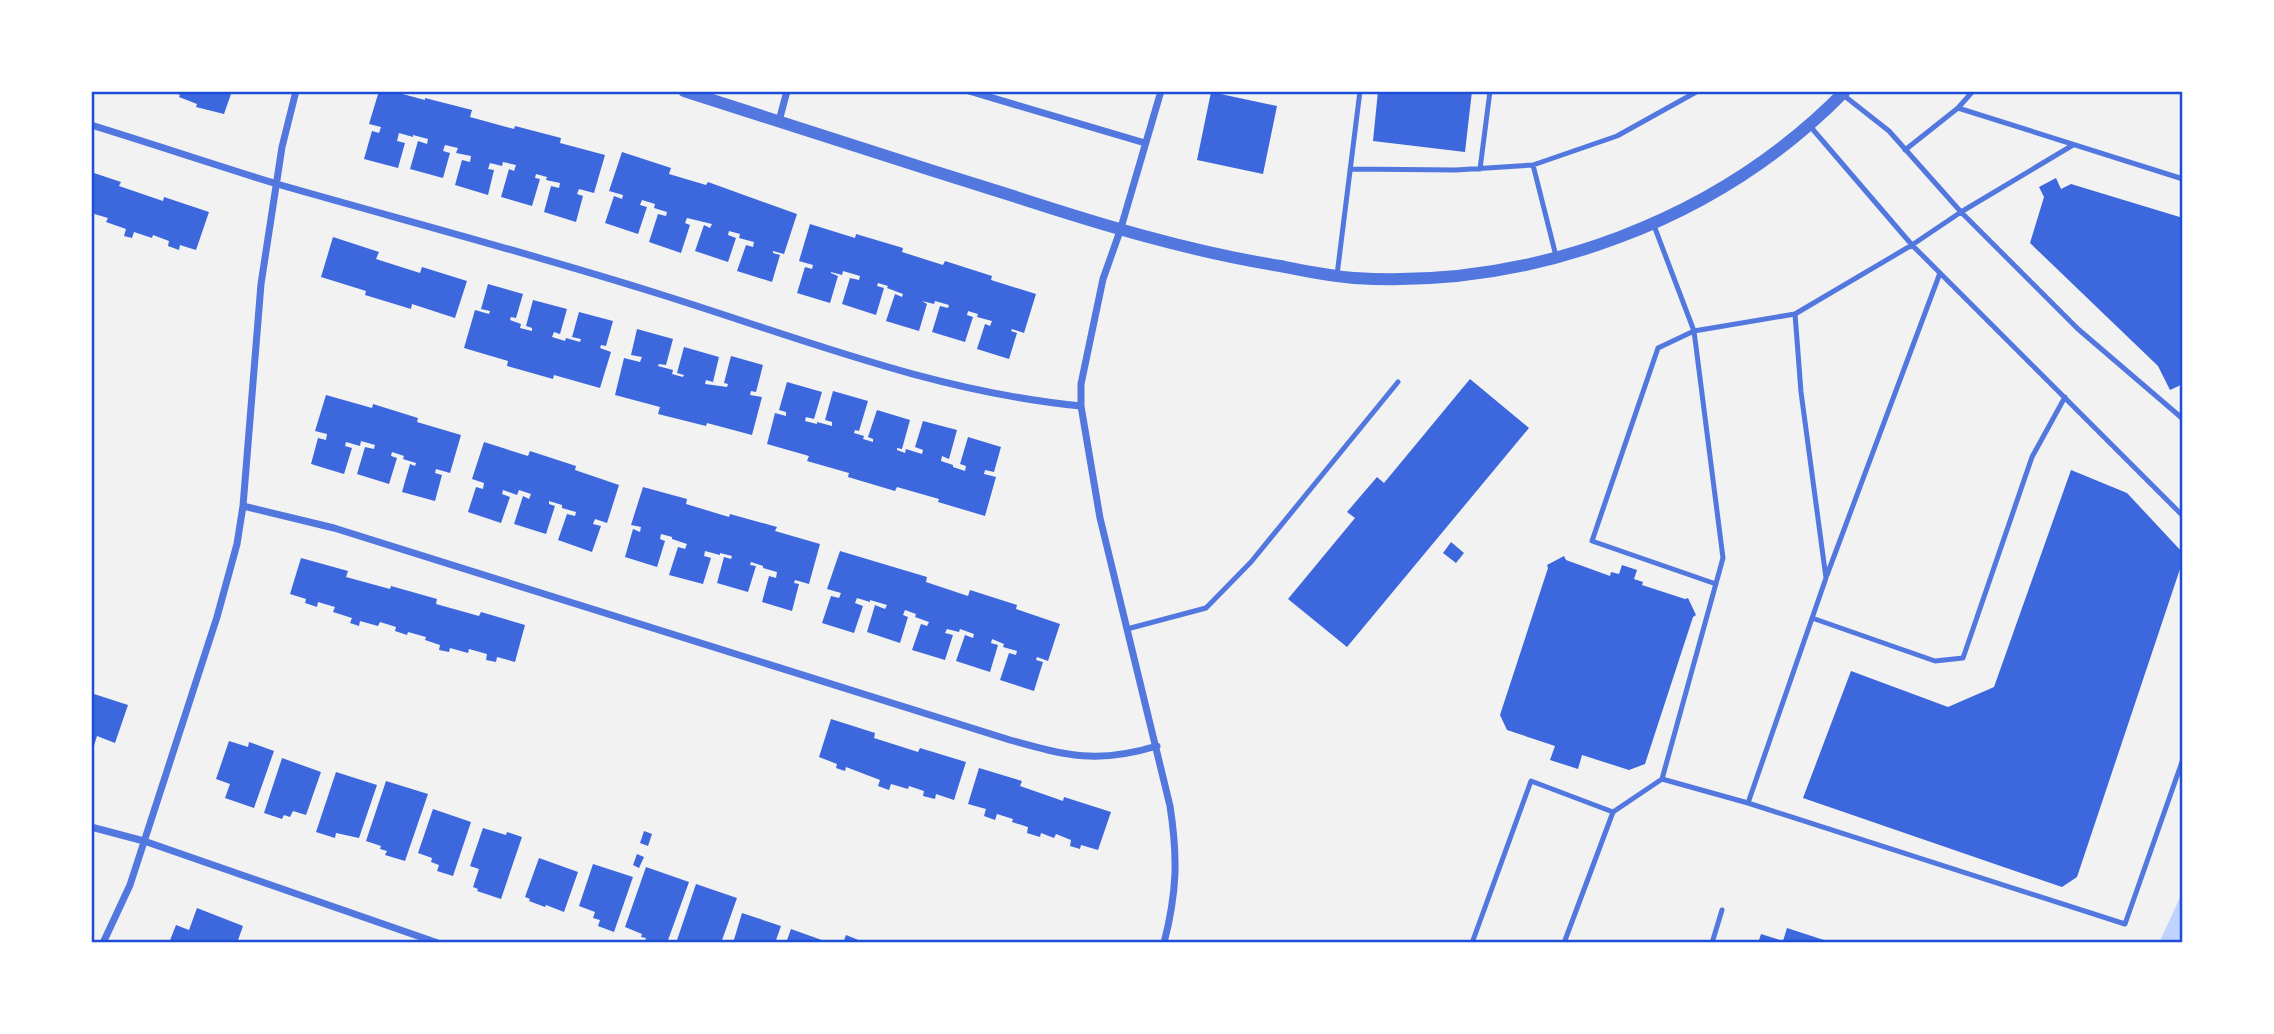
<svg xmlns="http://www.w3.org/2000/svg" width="2274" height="1034" viewBox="0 0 2274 1034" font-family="Cabin,sans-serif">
  <rect width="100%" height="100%" fill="#f2f2f2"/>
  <path fill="#bfd3fe" d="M2183,891v52h-24z"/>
  <path fill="#3d67dc" d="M171,91h61l-8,23 -28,-7 1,-3 -18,-7 1,-2z
    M379,91h12l34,9v-2l47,12 -2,7 44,12 1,-3 46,12 -1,5 45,12 -11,38 -15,-4 -2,5 6,2 -7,26 -32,-10 7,-26 8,2 1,-5 -14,-3 1,-3 -11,-3 -1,4 5,1 -8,27 -31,-9 8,-28 5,2 2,-6 -13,-3 -1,4 -12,-3 -2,6 6,1 -6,25 -33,-10 7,-25 8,2 1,-6 -15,-3 2,-5 -13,-3 -2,6 7,2 -7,25 -33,-9 8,-28 9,3 1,-5 -15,-4v2l-14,-4 -2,8 8,2 -7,25 -34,-9 8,-28 7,2 2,-6 -12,-3z
    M1378,91h94l-7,61 -92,-11z
    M1211,92l66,14 -14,68 -66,-14z
    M622,152l49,16 -2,6 37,11 2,-3 89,32 -13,40 -11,-3v2l7,2 -8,27 -35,-11 9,-26 7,2 1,-5 -15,-4 1,-4 -11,-3 -1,4 8,3 -8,24 -33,-11 9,-26 6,3 2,-4 -25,-6 -2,5 5,2 -9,28 -32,-11 9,-28 8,2 1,-4 -13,-4 1,-4 -13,-4 -2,5 7,2 -9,27 -33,-11 9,-27 8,3 1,-4 -14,-4z
    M91,172l30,10 -2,4 44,15 1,-4 45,15 -13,38 -16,-5 -1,5 -11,-4 1,-5 -16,-6 -1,3 -18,-6 -2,6 -8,-2 2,-7 -20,-7 2,-4 -17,-5z
    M2056,178l5,11 10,-5 112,34v166l-13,6 -12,-24 -128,-123 14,-46 -5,-10z
    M810,224l45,14 1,-4 47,14 -1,4 41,13 2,-4 47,15 -1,4 45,14 -12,39 -12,-4 -1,2 6,2 -8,26 -32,-10 8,-25 5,2 2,-5 -15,-4 1,-3 -10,-3 -1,4 6,2 -8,25 -33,-10 8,-26 8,2 1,-3 -14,-4 -1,3 -12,-3 5,3 -8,27 -33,-10 9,-27 7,3 1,-3 -16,-6 1,-2 -10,-3 -1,3 7,2 -8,27 -34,-11 8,-26 9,2 1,-4 -17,-5 -1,4 -11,-3v1l7,3 -8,27 -33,-10 8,-26 7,2 1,-4 -14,-4z
    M333,237l46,15 -3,7 44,14 2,-6 45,14 -12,37 -43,-14 -1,5 -46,-14 1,-4 -45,-14z
    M488,284l35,10 -7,24 -5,-1 -1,3 11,4 -1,4 12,3v-3l-6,-2 7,-26 34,9 -7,25 -6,-2 -2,5 13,4 1,-3 14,4 1,-3 -9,-2 7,-25 34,9 -7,25 -5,-1 -1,3 11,4 -11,36 -46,-13 -1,4 -46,-13 1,-5 -44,-13 11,-38 14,4 1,-3 -9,-2z
    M637,329l36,10 -7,26 -7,-1 -1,2 15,4 -1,4 11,3 1,-2 -7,-2 7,-26 35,10 -6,25 -7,-2 -1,4 22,3 1,-3 -4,-1 7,-27 32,9 -7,27 -5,-1 -1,4 12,2 -10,38 -45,-12 -1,3 -48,-12 2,-7 -45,-12 9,-37 16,4 2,-5 -11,-2z
    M1470,379l59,49 -182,219 -59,-48 67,-81 -8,-6 30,-35 7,6z
    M787,382l35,10 -8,27 -8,-2 -1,4 12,3v-2l15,4v-4l-7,-2 8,-29 35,10 -9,30 -4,-1 -1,3 10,3 -1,3 10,3v-3l-5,-2 9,-27 33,10 -8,29 -5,-1v2l8,3 1,-4 16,5 1,-4 -8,-3 8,-26 34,9 -8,29 -7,-3 -1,5 12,4v2l12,4 1,-5 -6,-2 8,-27 33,10 -7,25 -9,-2 -1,4 12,3 -11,39 -47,-14 1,-3 -42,-12 -2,4 -47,-14 1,-4 -42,-12 2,-5 -42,-12 8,-31 11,3v-4l-7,-2z
    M326,395l46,13 1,-4 45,14 -1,4 44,13 -11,38 -14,-4 -1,4 7,2 -7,26 -33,-9 8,-28 5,2 1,-3 -13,-4 1,-3 -12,-4 -1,4 6,2 -8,26 -32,-10 8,-27 9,2 1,-4 -14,-4 -1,5 -14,-4 -1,4 7,2 -8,26 -33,-10 7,-26 8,2 1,-6 -12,-3z
    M484,442l44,14 2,-5 46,15 -1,4 44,15 -12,38 -12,-4 -2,5 8,2 -9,26 -34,-12 9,-26 8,2 1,-4 -14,-4v-3l-13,-4v3l6,2 -9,28 -32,-10 9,-28 6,3 2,-5 -12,-4 -2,5 -14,-5 -1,4 8,3 -9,26 -33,-11 8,-25 7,2 1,-6 -12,-4z
    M2071,470l56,23 56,60v7l-106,317 -15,10 -259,-89 48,-127 97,36 46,-20z
    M643,487l44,12 -1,5 43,13 1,-3 47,13 -2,4 45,13 -11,40 -14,-4 -1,3 5,1 -7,27 -30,-9 7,-26 7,2 1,-6 -14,-4v-2l-12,-4 -1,3 6,1 -8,26 -31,-9 7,-26 7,2 1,-3 -12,-3v2l-15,-4 -1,5 7,2 -8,26 -34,-9 9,-28 7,2 2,-5 -15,-5v-2l-11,-3 -1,5 5,2 -8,26 -32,-10 8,-28 7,3 1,-5 -10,-2z
    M1451,542l13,11 -8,10 -13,-10z
    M840,551l87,26 -1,5 42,14 2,-6 47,15 -1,4 44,15 -12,37 -11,-4 -1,3 7,2 -9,29 -34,-11 9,-27 7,2 1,-4 -14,-4 1,-3 -12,-5 -1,4 7,2 -8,27 -34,-11 9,-26 8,3 1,-4 -14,-5 -1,3 -12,-3 -2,4 8,2 -8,25 -33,-10 9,-26 6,2 2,-4 -14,-5 1,-3 -11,-4 -2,5 5,2 -8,26 -33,-11 8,-27 10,4 2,-4 -17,-5v2l-13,-4 -2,5 8,3 -9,27 -32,-10 9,-27 8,2 2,-5 -14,-4z
    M1564,556l2,4 44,16 1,-4 8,2 3,-9 15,5 -3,9 9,3 -1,3 43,14 3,-1 8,17 -3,2 -48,147 -16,6 -47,-15 -4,14 -28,-9 5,-14 -48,-16 -7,-15 48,-147 -1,-3z
    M301,558l47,13 -2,6 44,12 1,-3 46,13 -1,5 43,12 2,-4 44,13 -10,37 -18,-5 -1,5 -10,-2 1,-6 -18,-5 -1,4 -18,-5 -1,4 -10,-2 1,-5 -15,-5 1,-3 -18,-5 -1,3 -12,-4 1,-4 -16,-5 -2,4 -18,-5 -1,5 -9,-3 2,-5 -19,-6 2,-5 -17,-5 -1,5 -12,-4 1,-4 -16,-5z
    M91,693l37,12 -13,38 -18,-7 -5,16z
    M831,719l44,14 -1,5 44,14 2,-4 46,14 -12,38 -18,-6 -1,5 -12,-3 1,-5 -15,-5 -1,3 -17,-5 -2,6 -11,-4 2,-6 -34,-13 -1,4 -9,-3 1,-4 -18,-7z
    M229,741l19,6 1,-5 25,9 -20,57 -29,-10 5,-14 -14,-5z
    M282,758l39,14 -15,43 -13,-4 -3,6 -6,-2 -2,4 -18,-6z
    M979,768l43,13 -2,5 43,15 1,-4 47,15 -13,38 -17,-5 -1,4 -10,-3 1,-6 -15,-6 -2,4 -13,-5 -1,4 -13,-4 1,-6 -16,-5 1,-3 -16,-5 -2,6 -11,-4 2,-7 -18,-5z
    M336,772l41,13 -18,53 -23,-5 -1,5 -19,-6z
    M386,781l42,13 -23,67 -20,-6 2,-4 -7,-2 1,-3 -15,-5z
    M433,809l38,13 -18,54 -16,-5 2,-6 -8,-3 1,-4 -14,-5z
    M483,828l23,7 1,-3 15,5 -21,62 -24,-8 1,-2 -5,-2 6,-18 -9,-3z
    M644,831l8,3 -4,12 -8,-3z
    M637,854l7,3 -5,11 -6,-3z
    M539,858l39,14 -14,40 -18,-7 -1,2 -16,-6 1,-2 -5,-2z
    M593,864l40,13 -19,55 -16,-6 2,-6 -7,-2 2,-6 -16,-6z
    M646,867l43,15 -22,61 -22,-2 1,-3 -5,-1 1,-3 -17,-7z
    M696,884l41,14 -16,45h-45z
    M197,908l46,18 -6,17h-68l7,-18 13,5z
    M742,913l39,13 -6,17h-42z
    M1787,928l43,14v1h-72l3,-9 22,7z
    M791,929l39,14h-44z
    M846,935l20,8h-23z"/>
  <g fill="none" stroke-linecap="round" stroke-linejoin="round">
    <path stroke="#5277de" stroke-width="5" d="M1842,94l47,37 72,81 117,117 105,90
      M1958,108l225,71
      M1809,125l103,120 49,-33 112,-67
      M1905,150l53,-42 15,-17
      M1533,165l23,91
      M1350,169l106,1 77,-5 84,-29 81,-45
      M1480,169l10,-78
      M1337,275l23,-184
      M1827,575l113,-302
      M1716,584l-124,-43 66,-193 36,-17 101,-17
      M1812,618l123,43 28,-3 69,-201 33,-60
      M1127,629l79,-21 45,-46 147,-180
      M1662,779l86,24 78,-225 -25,-186 -6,-78 117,-69 271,271
      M1748,803l377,121 58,-165
      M1472,943l59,-162 82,31
      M1564,943l49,-131 49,-33 61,-221 -29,-227 -41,-108
      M1712,943l10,-33"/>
    <path stroke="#5277de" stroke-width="7" d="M969,91l176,52
      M1161,91l-41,140 -17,48 -22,105v22l19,112 70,288c8,52 7,86 -6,137
      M779,121l8,-30
      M91,125c62,19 124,40 186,59 126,36 252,69 376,108 142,44 280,100 428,114
      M243,506l91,22 676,212c57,16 88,24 147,6
      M91,827l53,14 294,102
      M103,943l27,-58 87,-268 20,-73 6,-38 18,-222 21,-137 14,-56"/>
    <path stroke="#5277de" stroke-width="12" d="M684,91c108,35 217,70 326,104 89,29 177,56 270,71 25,5 49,10 74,12 180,11 365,-58 491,-187"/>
  </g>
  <rect width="2274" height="1034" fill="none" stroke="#ffffff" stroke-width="186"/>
  <rect x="93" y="93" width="2088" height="848" fill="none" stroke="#1d4ed8" stroke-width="2.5"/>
</svg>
